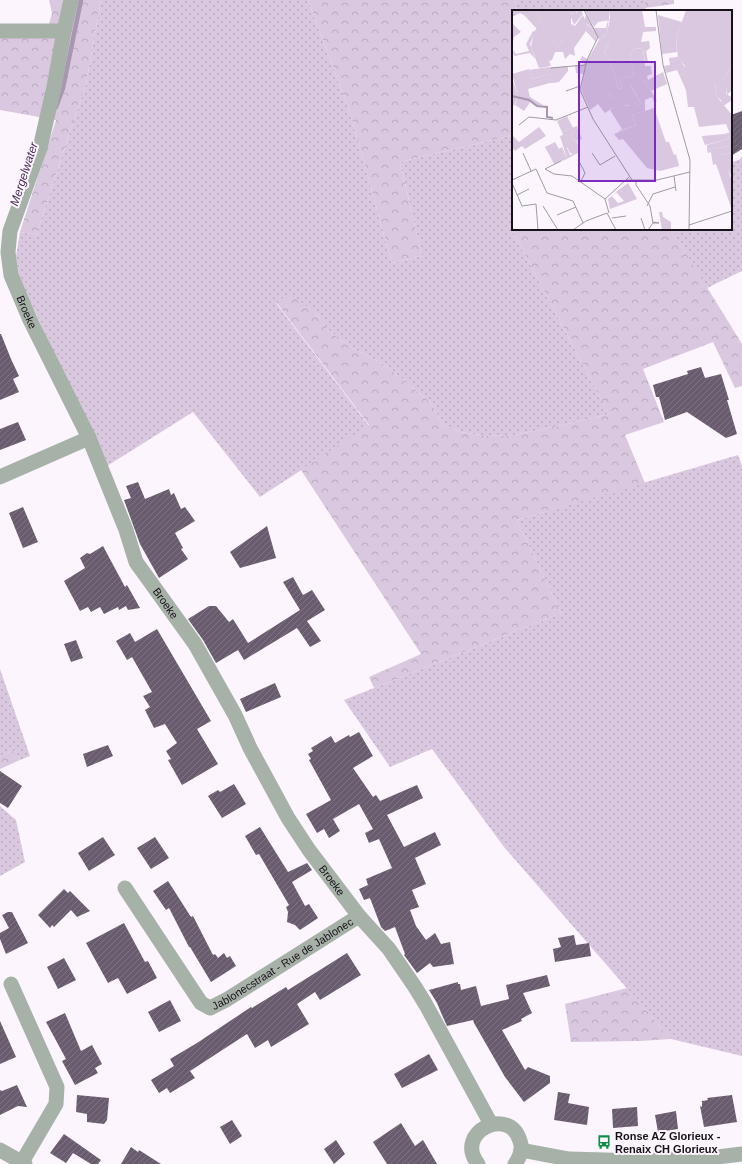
<svg xmlns="http://www.w3.org/2000/svg" width="742" height="1164" viewBox="0 0 742 1164" font-family="Arial,sans-serif">
  <defs>
    <pattern id="grass-dots" width="8" height="8" patternUnits="userSpaceOnUse"><rect width="8" height="8" fill="#d9c8df"/><path d="M2 2h.1M6 6h.1" fill="none" stroke="#baabbf" stroke-width="1.8" stroke-linecap="round"/></pattern>
    <pattern id="forest-crowns" width="20" height="18" patternUnits="userSpaceOnUse"><rect width="20" height="18" fill="#d9c8df"/><path d="M2 6a3 3 0 1 1 6 0M12 15a3 3 0 1 1 6 0" fill="none" stroke="#baabbf"/></pattern>
    <pattern id="building-hatch" width="6" height="6" patternUnits="userSpaceOnUse"><rect width="6" height="6" fill="#6a5c6f"/><path d="M-1 1l2-2M0 6l6-6M5 7l2-2" fill="none" stroke="#7e7382"/></pattern>
  </defs>
  <rect width="100%" height="100%" fill="#fcf5fe"/>
  <path fill="url(#grass-dots)" d="M101,0h207l42,113 42,150 30,-7 -22,-94 113,-27v94h1l-2,1 97,184 -46,11 -49,10 -26,1 -28,-4 -17,-8 -13,-22 -45,-37 -35,-18 -23,-18 -11,-16 -40,-10 93,123 -109,71 -67,-85 -86,54 -88,-188 -3,-22 4,-24 16,3 50,-151z
    M515,0h129l2,11h-129z
    M742,157v114l-35,17 -36,-59h60v-67l8,-2z
    M738,455l4,11v590l-71,-17 -167,-192 -72,-98 -42,18 -46,-67 217,-87 -44,-93z
    M0,669l30,87 -10,4 -5,-10 -15,6z
    M0,806l16,14 9,42 -25,14z"/>
  <path fill="url(#forest-crowns)" d="M49,0h52l-15,84 -50,151 -16,-3 36,-112 -56,-10v-76l46,1 6,-22z
    M308,0h207l2,11h-4v124l-113,27 22,94 -30,7 -42,-150z
    M644,0h30v4l-29,4z
    M514,229h157l71,115v42l-7,2 -22,-46 -70,27 21,53 -39,13 20,48 -128,37 44,93 -187,75 -5,-11 52,-23 -120,-184 68,-45 -93,-123 13,-8 27,19 11,16 23,18 35,18 45,37 13,22 17,8 28,4 26,-1 49,-10 46,-11 -97,-184z
    M15,750l5,10 -20,9v-13z
    M627,988l44,51 -31,2 -69,1 -6,-38z"/>
  <g fill="none" stroke-linecap="round" stroke-linejoin="round">
    <path stroke="#a997b1" stroke-width="4.5" d="M56,107l7,-19 18,-88"/>
  </g>
  <path fill="url(#building-hatch)" d="M742,111v38l-11,7v-41z
    M0,334h1l10,25 8,17 -6,3 6,13 -19,8z
    M701,367l4,11 16,-4 8,26h-2l10,34 -11,4 -39,-26 -22,8 -6,-23h-3l-3,-12 35,-11 -1,-3z
    M18,422l8,18 -26,10v-21z
    M138,482l7,17 24,-10 2,6 3,-2 7,16 4,-2 10,14 -20,12 8,15 -2,1 7,10 -29,19 -19,-34 -16,-44 7,-2 -5,-12z
    M23,507l15,35 -15,6 -14,-35z
    M267,526l9,32 -36,10 -10,-16z
    M103,546l22,41 2,-2 13,23 -12,2 -2,-4 -7,4 -1,-3 -14,7 -4,-7 -9,5 -3,-5 -8,4 -16,-30 21,-13 -5,-10 7,-5 3,1z
    M293,577l10,18 9,-5 13,20 -18,11 14,20 -11,6 -13,-19 -53,32 -6,-10 -22,13 -13,-23 -15,-21 21,-13h7l13,16 4,-3 15,24 52,-33 -17,-28z
    M157,629l54,92 -14,8 21,35 -36,21 -14,-25 3,-1 -5,-8 11,-8 -12,-19 -11,4 -9,-18 5,-3 -7,-11 9,-4 -20,-35 -5,3 -11,-19 14,-8 5,9z
    M76,640l7,18 -12,4 -7,-18z
    M275,683l6,14 -35,15 -6,-13z
    M359,732l14,24 -20,12 20,29 3,-2 4,6 37,-16 6,13 -36,17 17,32 31,-15 6,13 -26,13 11,26 -14,6 7,17 -9,3 6,16 10,14 9,-7 6,11 9,-2 4,22 -21,3 -3,-4 -13,10 -13,-18 1,-1 -10,-27 -10,4 -4,-4 -11,-29 -6,2 -5,-11 9,-4 -2,-6 26,-11 -13,-29 -10,4 -4,-10 8,-4 -14,-25 -26,15 7,12 -11,7 -5,-9 -7,4 -11,-19 25,-14 -22,-40 2,-1 -3,-5 5,-3 -2,-3 20,-12 4,7 14,-8 1,2z
    M108,745l5,11 -26,11 -4,-13z
    M0,771l22,15 -14,22 -8,-5z
    M234,784l12,20 -24,14 -14,-22 10,-6 2,2z
    M260,827l28,45 19,-9 5,7 -20,12 13,24 4,-2 9,14 -18,12 -5,-5 -8,-3 1,-10 -2,-5 3,-2 -30,-51 -3,1 -11,-19z
    M103,837l12,18 -26,16 -11,-18z
    M155,837l14,21 -18,11 -14,-21z
    M168,881l23,36 2,-1 20,39 2,-1 3,4 6,-5 3,5 3,-2 6,10 -25,16 -21,-35h-1l-20,-39 -3,2 -13,-19z
    M64,889l4,4 2,-2 20,20 -13,6 -6,-7 -17,17 -2,-2 -2,3 -12,-13z
    M8,912h4l16,31 -22,11 -6,-15v-6l9,-5 -7,-13z
    M124,923l21,39 3,-1 9,17 -30,16 -9,-16 -10,5 -22,-40z
    M574,935l2,10 13,-2 2,13 -36,6 -2,-13 8,-2 -3,-9z
    M347,953l14,22 -41,25 -5,-8 -18,12 12,20 -38,23 -3,-7 -13,8 -8,-14 -57,37 5,7 -25,15 -3,-5 -8,5 -8,-13 23,-14 -4,-7 27,-16 54,-36 1,1 34,-21 2,3z
    M64,958l12,22 -18,9 -11,-22z
    M547,975l3,11 -27,7 9,20 -11,6 1,2 -20,9 23,40 3,-3 22,9v7l-26,19 -19,-25 -31,-54 -1,-3 -26,6 -5,-11 -5,-12 -8,-13 29,-8v2h2l1,6 15,-4 5,20 28,-7 -3,-14z
    M170,1000l11,21 -22,11 -11,-20z
    M65,1013l16,38 11,-6 10,19 -7,4 3,5 -23,12 -13,-24 4,-2 -20,-37z
    M0,1021l16,36 -16,7z
    M429,1054l9,16 -36,18 -8,-14z
    M17,1085l10,22 -9,-1 -18,9v-25l2,1z
    M558,1092l12,2 -2,9 21,4 -2,18 -33,-5z
    M77,1095l32,3 -2,22 -3,4 -17,-2v-8l-11,-2z
    M732,1095l5,27 -33,5 -4,-21 2,1v-6l6,-1 -1,-2z
    M637,1107l1,19 -25,2 -1,-19z
    M676,1111l2,18 -20,3 -3,-17z
    M232,1120l10,16 -12,8 -10,-17z
    M401,1123l14,23 8,-6 14,24h-50l-14,-22z
    M64,1134l37,26 -3,4h-7l-18,-11 -7,10 -16,-10z
    M336,1140l9,14 -11,10 -10,-15z
    M131,1147l7,5 1,-2 22,14h-40z"/>
  <g fill="none" stroke-linecap="round" stroke-linejoin="round">
    <g stroke="#a6b2a8" stroke-width="15">
      <path id="s1" d="M71,0l-7,31 -10,56 -14,61 -30,83 -2,21 3,23 19,45 59,118 37,92 10,32 59,82 40,71 15,33 38,70 21,32 50,66 30,33 26,38 11,18 65,119"/>
      <path d="M0,31h64"/>
      <path d="M0,477l89,-39"/>
      <path id="s2" d="M125,888l76,115 9,5 16,-8 133,-84"/>
      <path d="M11,984l46,103 -1,17 -34,58"/>
      <path d="M0,1150l25,14"/>
      <path d="M521,1150l48,9 72,2 68,-3 33,-4"/>
      <path d="M478,1164c-25,-32 32,-59 42,-23 3,8 0,16 -5,23"/>
    </g>
  </g>
  <defs>
    <symbol id="bus-bare" viewBox="-9 -9 18 18"><path d="M-5-6H5V4H4V6H2V4H-2V6H-4V4H-5ZM-3.5-4V0h7V-4ZM-3.5 1.2v1.5H-2V1.2ZM2 1.2v1.5H3.5V1.2Z" fill="#118d48" stroke="#fcf5fe" stroke-width="2.5" paint-order="stroke"/></symbol>
  </defs>
  <g fill-rule="evenodd">
    <use href="#bus-bare" x="594" y="1132" width="20" height="20"/>
  </g>
  <g text-anchor="middle" stroke-width="4" stroke-linejoin="round" paint-order="stroke">
    <g font-size="11" fill="#171119" stroke="#fcf5fe">
      <text dy="4" stroke="none"><textPath href="#s1" startOffset="324">Broeke</textPath></text>
      <text dy="4" stroke="none"><textPath href="#s1" startOffset="648">Broeke</textPath></text>
      <text dy="4" stroke="none"><textPath href="#s1" startOffset="972">Broeke</textPath></text>
      <text dy="4" stroke="none"><textPath href="#s2" startOffset="233">Jablonecstraat - Rue de Jablonec</textPath></text>
    </g>
    <g font-size="11" font-weight="bold" fill="#171119" stroke="#fcf5fe" text-anchor="start">
      <text x="615" y="1140">Ronse AZ Glorieux -<tspan x="615" dy="13">Renaix CH Glorieux</tspan></text>
    </g>
    <g font-size="12" font-style="italic" fill="#4a2e54" stroke="#fcf5fe">
      <text transform="translate(24 174) rotate(-72)" y="4">Mergelwater</text>
    </g>
  </g>
  <g transform="translate(512 10)">
    <rect width="220" height="220" fill="#fcf5fe"/>
    <path d="M24,0h20l-1,10 3,2 5,18 -5,7 -15,-21 13,24 -4,10 -3,1 2,5 -12,2 -8,-21 3,-15 8,-11zM65,0h4l2,4 -9,11 -4,-11 7,-1zM73,0h25l-3,23 -5,2 -4,-7h8l2,-8 -17,2zM71,5l4,10 6,5 2,8 -9,-11 -8,6 -3,-7zM146,5l24,7 -6,17 1,13 -15,2zM97,23l2,4 -7,16 6,7 9,29 3,-1 -2,-9 14,-4 -4,-18 3,-8 10,-1 2,18h6l1,8 -5,2 1,4 15,-8 4,12 -16,7 -6,-10 -14,5 10,18 -10,2 -7,-1 -17,-12 10,12 -12,8 -7,-9 -8,6 -9,-20 7,-31 11,-19zM166,47l6,9 31,16 2,15 15,18v24l-6,-15 -27,3 -5,-20h-6l-2,-17 -9,-20 -11,3 -2,-7 6,-1 -1,-7zM220,54v26l-5,5 -2,-17zM56,56v5l-9,11 -6,1 -1,-3 -2,3 -22,6 2,8 13,8h-7l-5,-4 -7,10 -9,-6 3,-9 -6,-22 17,-5 3,10 17,-5 2,5 -2,-11zM142,98l12,34h3l5,13 2,-1 3,12 -19,5 -13,-3 -24,-29 -4,1 -5,-6 22,-9 -4,-10zM55,106l6,12 -11,4 -5,-11zM27,117l7,9 -21,13 -3,-3 -7,5 -3,-4v-12l7,7zM66,119l4,10 -9,2 -2,-8zM212,124l4,1 1,4 -24,6 -2,-5 -1,-4zM56 138a6 6 0 1 1 12 0a6 6 0 1 1-12 0ZM43,132l4,7 3,-2 5,12 -13,5 -9,-17zM217,136l-11,9 14,-3v25l-4,-7 4,11v29l-16,-46 -3,1 -2,-13 -3,1 -1,-3zM116,173l9,16 -27,10 -2,-10 4,-3 6,7 6,-2 -8,-9zM147,202h3l1,5 8,5v8h-9z" fill="#d9c8df"/>
    <path d="M0,0h24l6,11 -4,9 -14,-15 -4,-2 -8,4zM44,0h21l-1,4 -6,-1 5,3 -4,2v6l6,3 2,6 2,-5 5,-1 9,11 -2,-8 -9,-9 2,-6 11,20 -1,7 -10,-11 -12,17 1,8 -5,-2 -5,5 -2,-7h-8l-13,-23 2,-2 14,20 5,-7 -9,-21zM98,0h32l3,17h11v4l-13,1 -2,10 8,-1 1,7 -4,3 2,11 -3,1 -2,-15 -10,1 -3,8 4,18 -14,4 2,9 -3,1 -9,-29 -6,-7 5,-11v-9l-10,7 -5,-12h4l5,7 4,-3 3,-12 -12,2 -4,5 -3,-5 19,-3zM174,0h46v54l-7,14 2,2 -1,14 6,3v3l-10,7 -1,-7 -4,-3 -2,-15 -13,3 -24,-27 -2,-19zM0,13l9,9 -7,5 -2,9zM21,21l2,1 -5,12 5,15 -5,-6 -16,3 -1,-6 3,4 13,-3 -3,-7zM70,46l7,4 -7,26 2,-12 -8,-1 -1,-8h9v-3l-4,-2zM37,57l4,16h-3l-1,-9 -17,5 -3,-9zM0,68l6,18 -4,10 -2,-2zM133,71l12,20 -3,1 -2,-5 -7,3v11l-13,4 4,10 -19,7 5,-3 -12,-19 6,-5 -9,-12 19,13 15,-2 -10,-19zM65,116l1,3 -7,4 2,8 8,-1 -14,8 3,7 9,-3 -12,7 -7,-23 3,-1 -1,-3zM219,122l1,20 -14,3 -1,-5 12,-4 -22,4v-5l22,-6 -1,-4 -4,-1z" fill="#d9c8df"/>
    <path fill="none" stroke="#a997b1" stroke-width="2" d="M0,86l17,4 8,6 10,1v10l6,1"/>
    <path fill="none" stroke="#a09aa2" stroke-width="1" d="M72,0l14,27 -11,23 -7,30 13,29 39,61M144,0l7,55 27,95 -1,70M38,58l35,-3M54,81l14,-5M7,115l10,-8 27,3 32,-13M11,143l8,18M80,143l8,12 15,-9M49,151l-16,8 9,5 18,2 33,23M68,153l5,10 -4,8M162,166l2,15M0,170l24,-11 11,24 26,8 10,22M115,170h30l33,-8M124,170v5l14,21 3,17 -5,7M0,173l10,23 14,-2 2,26M5,185l12,-6M93,189l24,-22M93,189l4,14M31,196l15,24M135,196l6,-12 22,-7M45,205l19,-8M100,208l14,-2M129,208l4,12M141,213h6l-6,-1M177,215l43,-14M61,220l13,-9 21,-8 9,17"/>
    <path fill="#7b2cbf" fill-opacity="0.15" stroke="#7b2cbf" stroke-width="2" d="M67,52h76v119h-76z"/>
    <rect width="220" height="220" fill="none" stroke="#171119" stroke-width="2"/>
  </g>
</svg>
